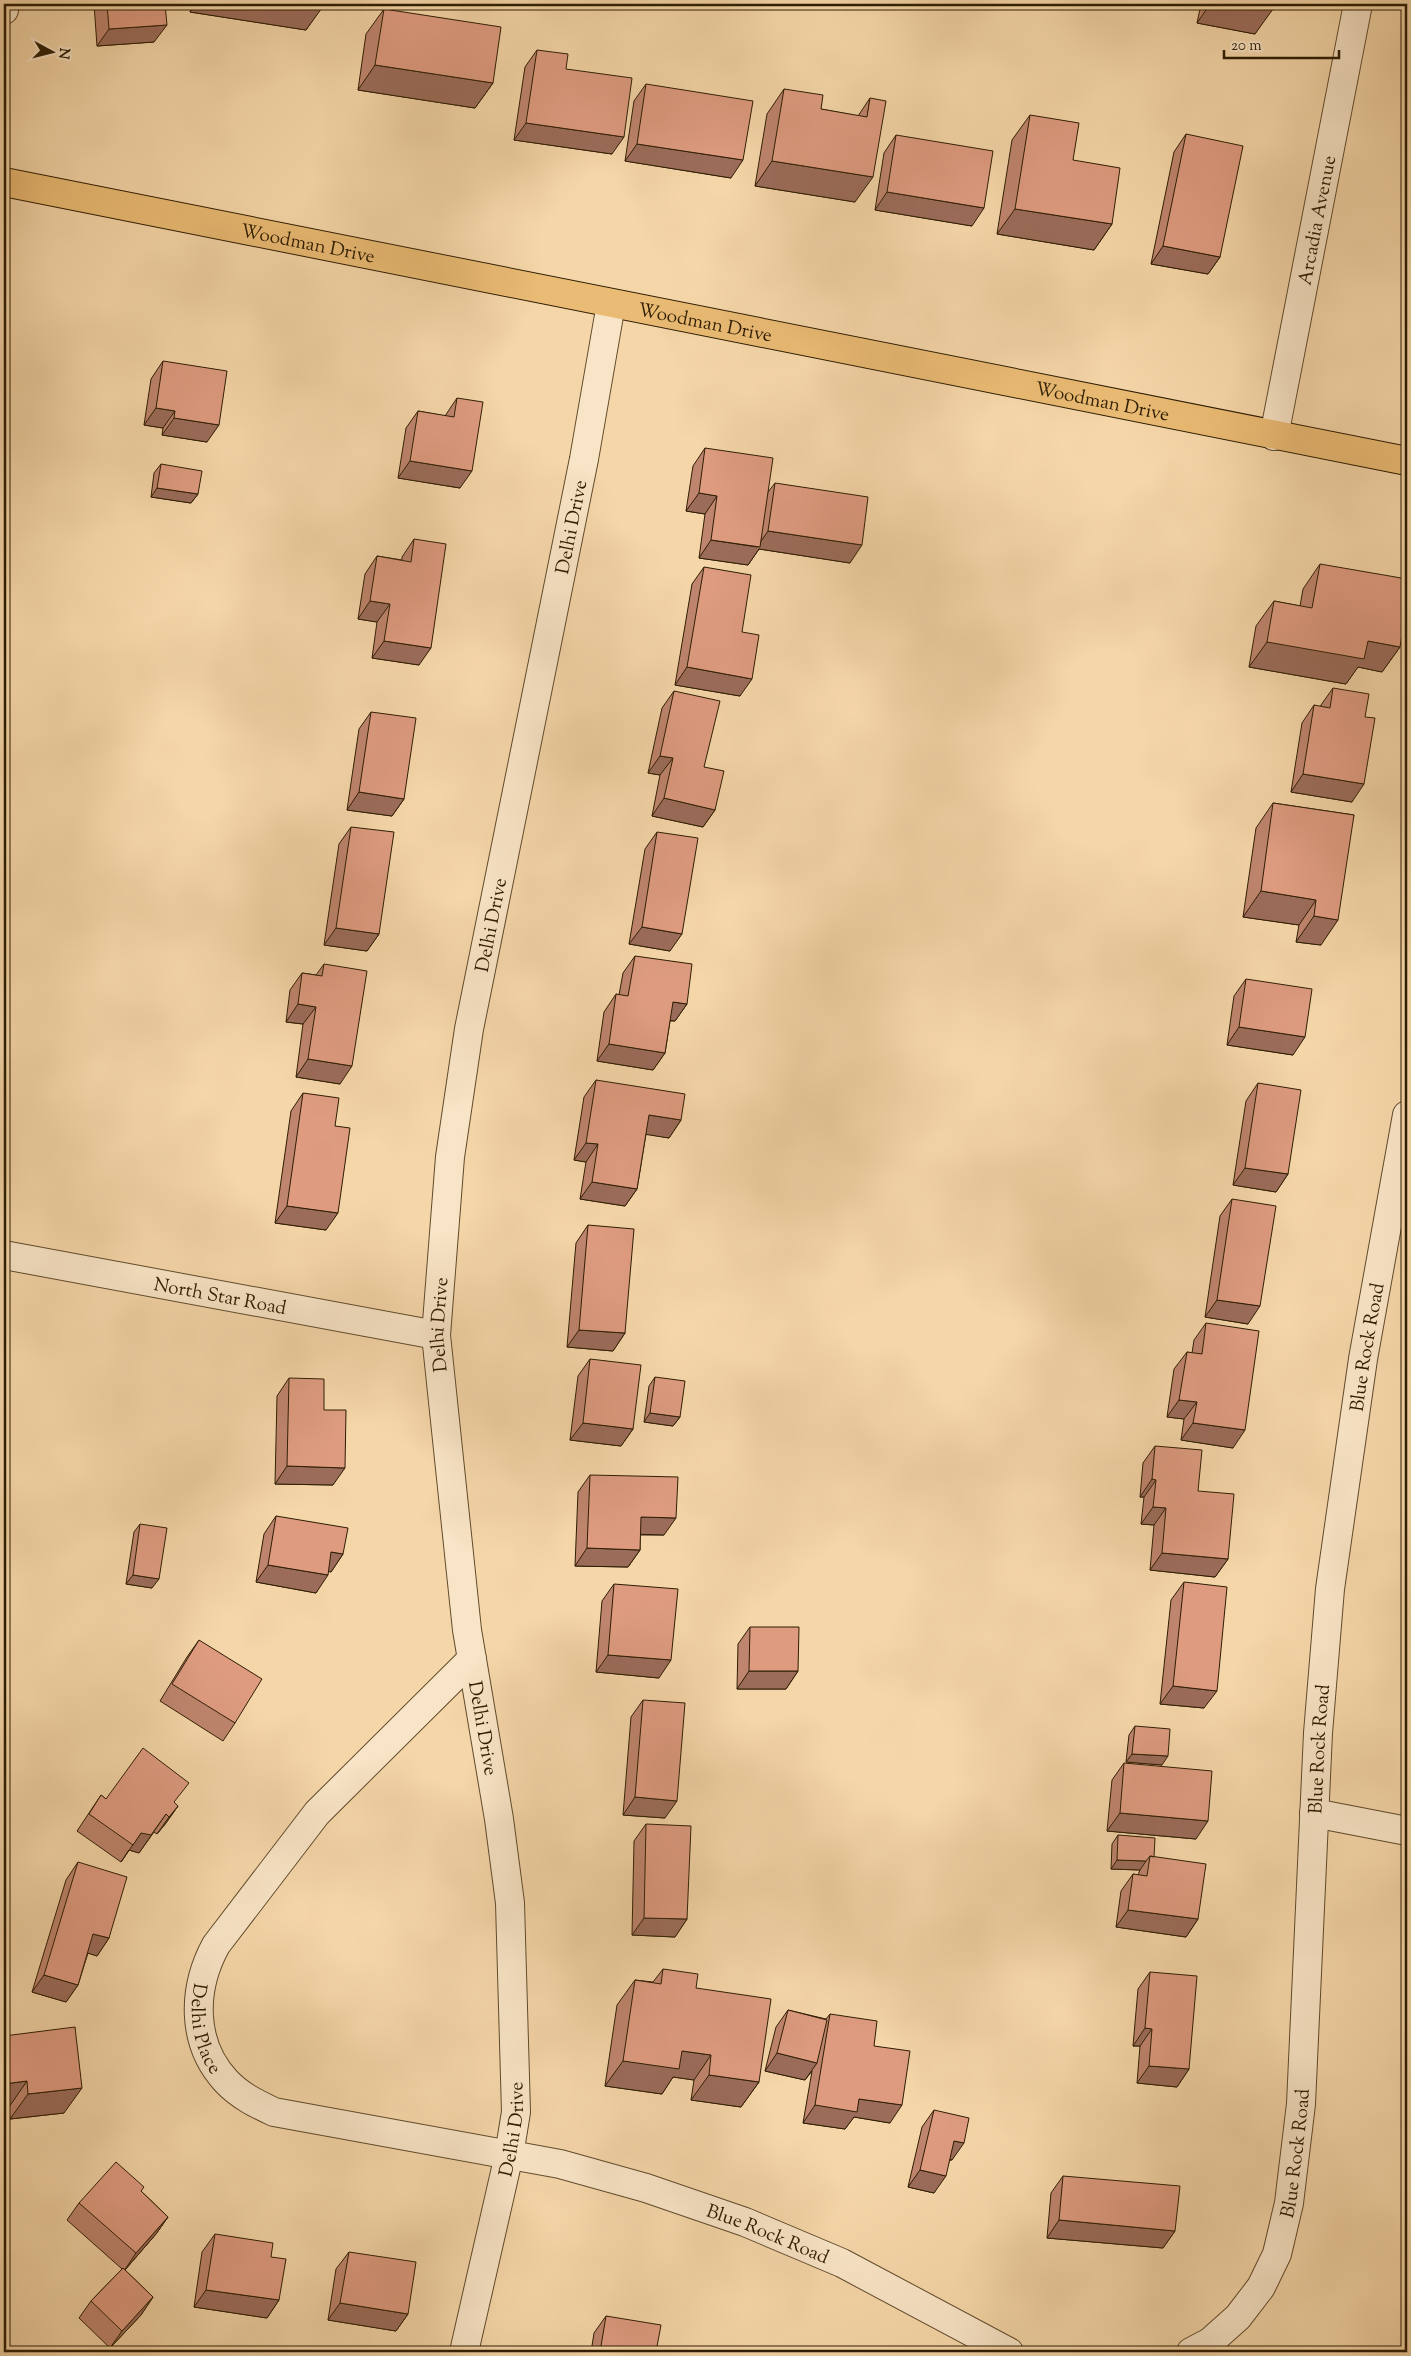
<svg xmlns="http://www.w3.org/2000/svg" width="1411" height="2356" viewBox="0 0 1411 2356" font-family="'Sorts Mill Goudy',serif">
  <rect width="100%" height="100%" fill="#f5d6a8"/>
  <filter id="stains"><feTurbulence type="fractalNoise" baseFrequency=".004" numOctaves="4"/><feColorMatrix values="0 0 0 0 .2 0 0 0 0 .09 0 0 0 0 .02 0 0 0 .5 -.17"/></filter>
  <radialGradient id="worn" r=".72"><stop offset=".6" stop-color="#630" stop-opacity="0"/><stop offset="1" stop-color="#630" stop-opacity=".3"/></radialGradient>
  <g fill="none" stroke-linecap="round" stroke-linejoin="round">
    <defs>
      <g id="minor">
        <path d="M4,10l1,-6"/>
        <path id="s1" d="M1274,436l84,-432"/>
        <path id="s2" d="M4,1255l432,80"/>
        <path id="s3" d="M472,1659l-155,154 -101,132c-24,44 -25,98 10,136 14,15 31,23 48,31l286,52 86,24 99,34 97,41 167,89"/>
        <path d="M1314,1813l93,18"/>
        <path id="s4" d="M464,2352l45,-197 7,-43 -6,-209 -11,-84 -32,-189 -31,-295 14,-178 19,-128 115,-570 27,-155"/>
        <path id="s5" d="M1191,2352l19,-10 28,-25 23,-30 16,-33 12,-51 12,-99 17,-371 12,-144 33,-230 44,-244"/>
      </g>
      <g id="major">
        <path id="s6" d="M4,182l1403,279"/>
      </g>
    </defs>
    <use href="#minor" stroke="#604b2c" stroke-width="30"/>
    <use href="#major" stroke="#2e1d03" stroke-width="30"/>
    <use href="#minor" stroke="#f8e4c6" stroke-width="28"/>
    <use href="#major" stroke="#eabb74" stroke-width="28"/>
  </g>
  <path fill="#bf856e" stroke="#2e1d03" d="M94,4h71l-11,38 -57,4z
    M192,4h132l-18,26 -116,-18z
    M1201,4h73l-19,30 -58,-11z
    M384,9l109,74 -18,25 -117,-18 8,-56z
    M537,50l29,19 46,85 -98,-14 11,-73z
    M646,84l85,94 -106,-17 9,-60z
    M784,89l37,20 37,7 12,-18 -15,104 -100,-16 12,-72z
    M1030,115l43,45 39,64 -18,26 -97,-16 15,-94z
    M1186,134l34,123 -12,17 -57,-10 23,-112z
    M896,135l76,91 -97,-16 9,-57z
    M163,361l44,81 -45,-7 1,-7 -19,-3 7,-46z
    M457,398l3,90 -62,-10 8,-50 12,-17 27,5z
    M705,448l63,44 7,-9 75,80 -91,-14 -11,16 -49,-7 6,-44 -19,-3 7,-45z
    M161,464l37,30 -7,9 -40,-6 3,-24z
    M414,539l5,126 -47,-7 5,-36 -19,-3 7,-45 12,-18 25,4v-3z
    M1320,564l80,83 -18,25 -24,-5 -12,17 -97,-17 7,-41 18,-25 26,5 3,-17z
    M704,567l38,65 -2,64 -65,-11 17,-101z
    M1333,688l19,114 -61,-10 11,-69 12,-18 6,2 1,-2z
    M674,691l30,76 11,43 -12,17 -51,-11 8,-41 -12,-2 14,-65z
    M371,712l33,87 -12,17 -45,-6 12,-81z
    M1273,803l81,12 -33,130 -25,-3 3,-17 -56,-8 13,-89z
    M351,827l28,107 -12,17 -43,-6 15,-101z
    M657,832l13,119 -41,-7 16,-95z
    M635,956l52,48 -12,17h-5l-5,32 -12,17 -56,-9 7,-49 12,-18 3,1 4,-22z
    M324,964l16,120 -44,-7 7,-53 -17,-2 4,-32 12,-17 14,2z
    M1246,979l47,76 -66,-10 7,-49z
    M596,1080l85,40 -12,18 -23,-4 -9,55 -12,17 -45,-7 6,-37 -12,-2 10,-63z
    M1258,1083l30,91 -12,18 -43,-7 13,-84z
    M303,1093l32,33 -9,104 -51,-7 16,-112z
    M1232,1199l16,125 -43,-7 15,-101z
    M588,1225l37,108 -12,18 -46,-4 9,-104z
    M1206,1323l27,125 -52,-8 3,-21 -17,-2 7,-48 13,-17 5,1 2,-13z
    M590,1359l43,70 -12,17 -51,-6 8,-64z
    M655,1377l25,40 -7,9 -29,-4 5,-36z
    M289,1378l44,107 -58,-1 2,-88z
    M1155,1446l43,45 30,68 -13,18 -65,-7 4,-45 -13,-1 3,-27h-4l3,-34z
    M590,1475l74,60h-24v15l-12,17 -53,-1 3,-74z
    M276,1516l67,38 -12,18 -3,-1 -12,22 -60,-11 8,-48z
    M140,1524l12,64 -26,-4 8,-52z
    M1184,1582l20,126 -44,-4 11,-104z
    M614,1584l45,94 -63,-6 6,-71z
    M750,1627l48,44 -12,18h-49l1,-45z
    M199,1640l36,83 -12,18 -63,-40 27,-44z
    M643,1700l22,118 -42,-3 8,-98z
    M1135,1726l27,39 -36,-3 3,-27z
    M1124,1763l72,76 -89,-8 5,-51z
    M101,1795l5,4 69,4 3,3 -12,17 -9,11 -3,-2 -15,21 -10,-3 -8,12 -44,-31z
    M646,1824l41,95 -12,18 -43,-2 2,-94z
    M1118,1835l36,22 44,62 -12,18 -70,-10 5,-36 12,-17 5,1 2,-5 -29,-1 1,-25z
    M78,1862l31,76 -12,18 -9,-3 -10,32 -12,17 -34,-10 34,-112z
    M663,1969l33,19 63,94 -18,25 -50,-7 3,-20 -21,-3 -11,17 -57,-8 12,-81 18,-25 18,2z
    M1150,1972l39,97 -12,18 -40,-4 3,-37h-7l5,-57z
    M788,2010l38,9 4,-5 44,32 16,77 -36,-6 -9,12 -42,-6 9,-52 -7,9 -40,-9 11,-44z
    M75,2027l-11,86 -54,6 -1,-12h-5z
    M934,2110l18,50h-2l-16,33 -26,-6 14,-60z
    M1063,2176l112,55 -12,17 -116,-10 4,-45z
    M141,2191l27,26 -12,17 -31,36 28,27 -12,18 -31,33 -31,-30 12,-17 31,-32 -55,-49 12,-17z
    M215,2234l64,66 -12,18 -73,-11 8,-55z
    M349,2252l59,62 -12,17 -68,-11 8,-51z
    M606,2316l50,36h-65l3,-19z
    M1407,2319v33h-7l6,-31z"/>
  <path fill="#9b6c5a" stroke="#2e1d03" d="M196,4h120l8,1 -18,25 -116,-18z
    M1210,4h35l28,5 -18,25 -58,-11z
    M167,25l-13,17 -57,4 12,-17z
    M375,65l118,18 -18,25 -117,-18z
    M526,123l98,14 -12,17 -98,-14z
    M637,144l106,16 -12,18 -106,-17z
    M772,161l101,16 -18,25 -100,-16z
    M887,192l97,16 -12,18 -97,-16z
    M1015,209l97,15 -18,26 -97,-16z
    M1163,246l57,11 -12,17 -57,-10z
    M156,408l19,3 -12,17 -19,-3z
    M174,418l45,7 -12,17 -45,-7z
    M410,461l62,10 -12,17 -62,-10z
    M157,488l41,6 -7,9 -40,-6z
    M699,493l18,3 -12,18 -19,-3z
    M768,531l94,14 -12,18 -91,-14 -11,16 -49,-7 12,-18 46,7z
    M370,601l20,3 -13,18 -19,-3z
    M384,641l47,7 -12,17 -47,-7z
    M1368,641l32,6 -18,25 -24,-5 -12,17 -97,-17 18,-25z
    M687,667l65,12 -12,17 -65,-11z
    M660,756l13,2 -13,17 -12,-2z
    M1303,774l61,10 -12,18 -61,-10z
    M359,792l45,7 -12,17 -45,-6z
    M664,798l51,12 -12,17 -51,-11z
    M1261,891l55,9 -17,25 -56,-8z
    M1314,916l24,4 -17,25 -25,-3z
    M642,927l40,7 -12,17 -41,-7z
    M336,928l43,6 -12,17 -43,-6z
    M673,1002l14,2 -12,17 -14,-2z
    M298,1004l18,3 -13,17 -17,-2z
    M1239,1027l66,10 -12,18 -66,-10z
    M609,1044l56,9 -12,17 -56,-9z
    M308,1059l44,7 -12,18 -44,-7z
    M649,1115l32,5 -12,18 -32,-5z
    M586,1143l12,1 -12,18 -12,-2z
    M1245,1168l43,6 -12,18 -43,-7z
    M592,1182l45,7 -12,17 -45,-7z
    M287,1206l51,7 -12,17 -51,-7z
    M1217,1300l43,6 -12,18 -43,-7z
    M579,1330l46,3 -12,18 -46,-4z
    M1179,1400l18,2 -13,17 -17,-2z
    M650,1413l30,4 -7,9 -29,-4z
    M583,1423l50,6 -12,17 -51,-6z
    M1193,1423l52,7 -12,18 -52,-8z
    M287,1466l58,2 -12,17 -58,-1z
    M1152,1479l4,1 -12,17h-4z
    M1153,1507l13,1 -12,17 -13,-1z
    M641,1517l35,1 -12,17 -35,-1z
    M587,1548l53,2 -12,17 -53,-1z
    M331,1552l12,2 -12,18 -12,-2z
    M1162,1553l66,6 -13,18 -65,-7z
    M268,1565l60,10 -12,18 -60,-11z
    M133,1575l26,4 -7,9 -26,-4z
    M608,1655l63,5 -12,18 -63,-6z
    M749,1671h49l-12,18h-49z
    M1173,1686l44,5 -13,17 -44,-4z
    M1132,1754l36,2 -6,9 -36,-3z
    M635,1797l42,4 -12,17 -42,-3z
    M178,1806l-12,17 -9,11 12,-17z
    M1120,1813l88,8 -12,18 -89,-8z
    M166,1814l-27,39 -10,-3 -8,12 20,-29z
    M1117,1860l29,1 -6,9 -29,-1z
    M1128,1910l70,9 -12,18 -70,-10z
    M644,1918l43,1 -12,18 -43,-2z
    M93,1934l16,4 -12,18 -16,-5z
    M44,1975l34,10 -12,17 -34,-10z
    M1145,2028l7,1 -12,17h-7z
    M682,2051l29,4 -17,25 -21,-3 -11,17 -57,-8 18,-25z
    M777,2053l40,10 -12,17 -40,-9z
    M1149,2066l40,3 -12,18 -40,-4z
    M709,2075l50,7 -18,25 -50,-7z
    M27,2081l-18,26h-5v-23z
    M82,2088l-18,25 -54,6 18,-25z
    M859,2099l43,6 -12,18 -36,-6 -9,12 -42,-6 12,-18z
    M954,2141l10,2 -12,17 -10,-2z
    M920,2170l26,6 -12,17 -26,-6z
    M168,2217l-12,17 -32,37 12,-18z
    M1059,2220l116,11 -12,17 -116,-10z
    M206,2290l73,10 -12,18 -73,-11z
    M153,2297l-12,18 -31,33 12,-17z
    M340,2303l68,11 -12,17 -68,-11z"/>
  <path fill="#de9b80" stroke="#2e1d03" d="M107,4h58l2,21 -58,4z
    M1245,4h29l-1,5z
    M384,9l117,18 -8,56 -118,-18z
    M537,50l31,4 -2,15 66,9 -8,59 -98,-14z
    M646,84l107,17 -10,59 -106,-16z
    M784,89l39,6 -2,14 46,8 3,-19 16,3 -13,76 -101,-16z
    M1030,115l49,8 -6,37 47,8 -8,56 -97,-15z
    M1186,134l57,12 -23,111 -57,-11z
    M896,135l97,16 -9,57 -97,-16z
    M163,361l64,10 -8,54 -45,-7 1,-7 -19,-3z
    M457,398l26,4 -11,69 -62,-10 8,-50 36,6z
    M705,448l68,10 -13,89 -49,-7 6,-44 -18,-3z
    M4,464h4l-4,31z
    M161,464l41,7 -4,23 -41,-6z
    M775,483l93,14 -6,48 -94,-14z
    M414,539l32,5 -15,104 -47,-7 6,-37 -20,-3 7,-45 34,6z
    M1320,564l87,15v24l-7,44 -32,-6 -4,18 -97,-17 7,-41 38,7z
    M704,567l47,8 -9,57 17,3 -7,44 -65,-12z
    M1333,688l36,6 -4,23 10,1 -11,66 -61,-10 11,-69 16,3z
    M674,691l46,10 -16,66 20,4 -9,39 -51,-12 9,-40 -13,-2z
    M371,712l45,6 -12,81 -45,-7z
    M1273,803l81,12 -16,105 -24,-4 2,-16 -55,-9z
    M351,827l43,5 -15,102 -43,-6z
    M657,832l41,6 -16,96 -40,-7z
    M635,956l57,8 -5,40 -14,-2 -8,51 -56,-9 7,-50 12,2z
    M324,964l43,7 -15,95 -44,-7 8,-52 -18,-3 4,-31 20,3z
    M1246,979l66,10 -7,48 -66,-10z
    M596,1080l89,14 -4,26 -32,-5 -12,74 -45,-7 6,-38 -12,-1z
    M1258,1083l43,7 -13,84 -43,-6z
    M303,1093l36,5 -4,28 15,2 -12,85 -51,-7z
    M1232,1199l44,7 -16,100 -43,-6z
    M588,1225l46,4 -9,104 -46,-3z
    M1206,1323l53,8 -14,99 -52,-7 4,-21 -18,-2 8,-48 15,2z
    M590,1359l51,6 -8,64 -50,-6z
    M655,1377l30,4 -5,36 -30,-4z
    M289,1378l35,1v31h22l-1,58 -58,-2z
    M1155,1446l47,4 -4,41 36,3 -6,65 -66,-6 4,-45 -13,-1 3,-27 -4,-1z
    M590,1475l88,2 -2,41 -35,-1 -1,33 -53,-2z
    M276,1516l72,12 -5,26 -12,-2 -3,23 -60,-10z
    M140,1524l27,4 -8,51 -26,-4z
    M1184,1582l43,5 -10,104 -44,-5z
    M614,1584l64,5 -7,71 -63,-5z
    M750,1627h49l-1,44h-49z
    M199,1640l63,39 -27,44 -63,-39z
    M643,1700l42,3 -8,98 -42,-4z
    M4,1712h3l-3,16z
    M1135,1726l35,3 -2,27 -36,-2z
    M143,1748l46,35 -15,19 4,4 -9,11 -3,-3 -15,21 -10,-2 -8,12 -44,-31 12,-19 5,4z
    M1124,1763l88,8 -4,50 -88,-8z
    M646,1824l45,2 -4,93 -43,-1z
    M1118,1835l37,3 -1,19 -4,-1 -4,5 -29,-1z
    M1150,1856l56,8 -8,55 -70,-9 5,-36 14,2z
    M78,1862l49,15 -18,61 -16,-4 -15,51 -34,-10z
    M663,1969l35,5 -2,14 75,11 -12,83 -50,-7 2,-20 -29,-4 -3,18 -56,-8 12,-81 26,4z
    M1150,1972l47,4 -8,93 -40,-3 3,-37 -7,-1z
    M788,2010l39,10 -10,43 -40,-10z
    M830,2014l47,7 -3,25 36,5 -8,54 -43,-6 -2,13 -42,-7z
    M75,2027l7,61 -54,6 -1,-13 -23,3v-48z
    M934,2110l35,8 -5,25 -10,-2 -8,35 -26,-6z
    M116,2162l28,25 -3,4 27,26 -32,36 -57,-50z
    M1063,2176l117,10 -5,45 -116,-11z
    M215,2234l58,9 -2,14 15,2 -7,41 -73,-10z
    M349,2252l67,10 -8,52 -68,-11z
    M123,2268l30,29 -31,34 -31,-30z
    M606,2316l55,9 -5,27h-56z"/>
  <g text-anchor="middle" stroke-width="5" stroke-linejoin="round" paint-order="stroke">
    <g font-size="19" fill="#2e1d03" stroke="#f8e4c6">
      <text dy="7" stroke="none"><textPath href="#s1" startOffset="220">Arcadia Avenue</textPath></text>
      <text dy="7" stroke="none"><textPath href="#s6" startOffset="310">Woodman Drive</textPath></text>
      <text dy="7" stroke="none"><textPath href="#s6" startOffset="715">Woodman Drive</textPath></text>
      <text dy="7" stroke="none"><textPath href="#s6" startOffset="1120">Woodman Drive</textPath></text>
      <text dy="7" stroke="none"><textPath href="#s4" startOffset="1848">Delhi Drive</textPath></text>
      <text dy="7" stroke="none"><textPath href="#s4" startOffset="1442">Delhi Drive</textPath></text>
      <text dy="7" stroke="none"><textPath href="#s2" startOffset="220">North Star Road</textPath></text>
      <text dy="7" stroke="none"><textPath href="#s4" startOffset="1038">Delhi Drive</textPath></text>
      <text dy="7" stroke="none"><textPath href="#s5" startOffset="1046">Blue Rock Road</textPath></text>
      <text transform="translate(484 1728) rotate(80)" y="7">Delhi Drive</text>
      <text dy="7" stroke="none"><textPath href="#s5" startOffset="641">Blue Rock Road</textPath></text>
      <text dy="7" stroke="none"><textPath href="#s3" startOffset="472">Delhi Place</textPath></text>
      <text dy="7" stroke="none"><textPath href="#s4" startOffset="228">Delhi Drive</textPath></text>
      <text dy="7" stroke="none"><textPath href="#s5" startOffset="236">Blue Rock Road</textPath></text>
      <text dy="7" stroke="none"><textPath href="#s3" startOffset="1098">Blue Rock Road</textPath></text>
    </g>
  </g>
  <rect width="1411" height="2356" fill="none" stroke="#f5d6a8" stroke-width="20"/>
  <rect x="5" y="5" width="1401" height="2346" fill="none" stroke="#2e1d03" stroke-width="2.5"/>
  <rect x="10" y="10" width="1391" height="2336" fill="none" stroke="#2e1d03"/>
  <g transform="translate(52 52) rotate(97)" stroke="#f8e4c6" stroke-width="4" paint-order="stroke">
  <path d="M0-4L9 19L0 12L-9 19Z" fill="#2e1d03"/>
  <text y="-8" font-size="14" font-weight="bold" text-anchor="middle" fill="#2e1d03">N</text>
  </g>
  <path d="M1224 50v8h115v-8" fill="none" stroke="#2e1d03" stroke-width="2.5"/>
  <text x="1231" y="50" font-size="15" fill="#2e1d03" stroke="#f8e4c6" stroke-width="4" paint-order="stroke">20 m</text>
  <rect width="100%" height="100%" filter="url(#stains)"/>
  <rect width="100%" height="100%" fill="url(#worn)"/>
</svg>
